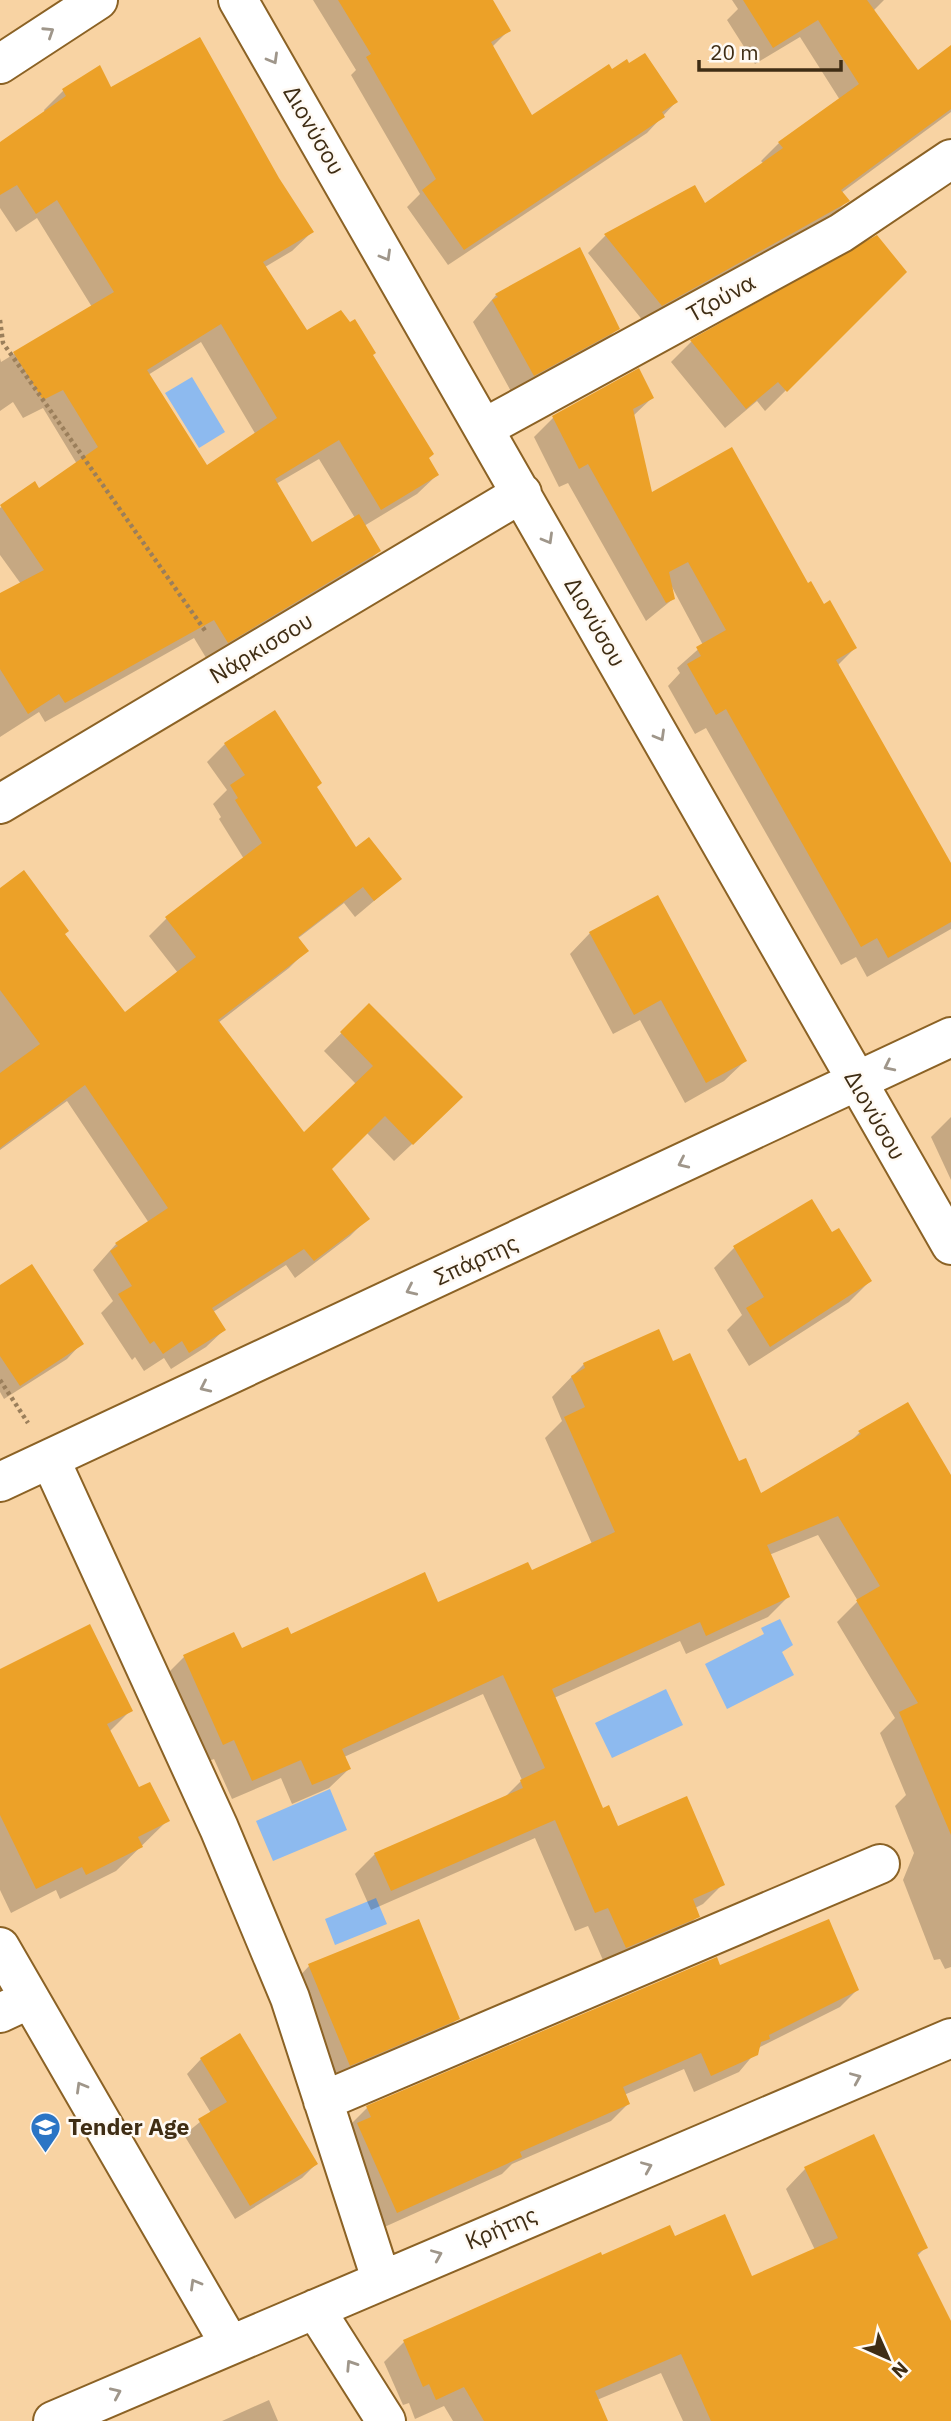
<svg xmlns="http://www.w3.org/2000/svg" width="951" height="2421" viewBox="0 0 951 2421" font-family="'IBM Plex Sans',sans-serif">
  <rect width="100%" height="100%" fill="#f8d3a3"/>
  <path fill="#8dbaef" d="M192,377l33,55 -26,16 -34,-55z
    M780,1619l13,26 -11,7 12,23 -67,34 -22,-45 59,-30 -3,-6z
    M666,1689l17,36 -71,33 -17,-35z
    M330,1789l17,41 -74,31 -17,-40z
    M376,1898l11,26 -52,21 -10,-26z"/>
  <path fill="#0003" fill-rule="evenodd" d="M313,0h178l17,31 -16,16 40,70 80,-46 64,31 -29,31 -199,132 -41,-58 13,-13 -69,-119 5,-5z
    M732,0h152l-11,11 44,61 34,-25v65l-110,81 6,8 -17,17 -186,104 -56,-69 17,-17 89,-49 10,19 60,-42 -3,-3 18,-18 61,-43 -40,-63 -45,27 -28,-44 11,-11z
    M110,90l168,89 34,53 -20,19 -27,16 42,65 64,23 66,120 -20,19 -53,32 15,25 -20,20 -151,90 -14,-23 -149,84 -6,-10 -39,25v-142l21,-11 -21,-29v-47l34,-24 5,6 38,-26 -34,-56 -20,10 -10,-16 -13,9v-53l1,4 91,-55 -55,-89 -21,14 -16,-24v-64l45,-31 -1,-3 19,-19zM201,342l55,93 -50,33 -58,-93zM319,459l36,59 -44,26 -35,-60z
    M905,272l-140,139 -8,-10 -32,27 -54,-66 20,-20z
    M496,295l122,33 -21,21 -84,46 -40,-73z
    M652,398l-19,18 17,79 157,90 48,63 -18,18 114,200v63l-84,48 -11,-20 -15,8 -135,-237 -11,6 -27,-48 12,-13 -3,-5 26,-23 -31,-58 1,12 -27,22 -78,-138 -9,4 -25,-50 20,-20z
    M225,744l90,43 40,63 45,29 -45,38 -11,-14 -47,36 9,12 -17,17 -71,55 86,112 52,-51 -32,-33 45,-46 75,109 -50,47 -28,-29 -37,37 38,50 -17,17 -55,42 -9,-13 -73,47 11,18 -18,17 -35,22 -7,-11 -20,13 -9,-14 -3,3 -31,-47 12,-12 -20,-31 23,-26 33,-21 -82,-122 -67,49v-260l63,44 61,81 54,-42 -29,-37 18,-18 77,-59 -25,-40 2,-2 -8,-13 14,-14 -20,-28z
    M590,933l155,128 -21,20 -39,22 -45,-83 -27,14 -43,-80z
    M951,1117v63l-20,-43z
    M832,1234l38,47 -21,21 -100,64 -22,-36 15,-15 -28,-47 21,-21z
    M0,1287l81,57 -14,15 -63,40 -4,-7z
    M672,1363l89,133 87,-52 12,-12 91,47v488l-6,2 -5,-10 -6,1 -31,-80 11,-27 -19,-47 11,-11 -26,-62 15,-15 -58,-96 21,-21 -40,-66 -49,20 19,42 -20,20 -82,37 -6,-13 -126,57 48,112 15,18 106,56 -20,20 -8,4 3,8 -20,20 -72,31 -18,-41 -13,5 -40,-93 -164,72 -16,-36 20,-20 128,-55 19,-19 -39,-86 -139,63 5,12 -20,19 -37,16 -11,-26 -49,21 -18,-40 -11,4 -39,-86 20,-20 50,-22 7,15 197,-46 93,-32 61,-28 -47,-106 17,-17 -10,-24 32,-33z
    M0,1671l131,39 -22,22 29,57 30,31 -52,51 -56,28 -4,-9 -45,23 -11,-23z
    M309,1966l148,53 -14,14 -108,46 -40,-98z
    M719,1967l138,23 -17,17 -80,40 -21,25 -45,20 -10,-23 -60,26 4,9 -17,17 -99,43 -10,10 -122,55 -30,-104 17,-17z
    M201,2059l115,105 -14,14 -67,41 -51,-84 27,-22 -24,-39z
    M805,2169l121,78 -9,9 34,69v96h-268l-22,-48 -64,27 9,21h-153l-9,-15 -29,13 -6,-16 -6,2 -19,-43 20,-20 197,-85 73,-19 78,40 63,-28 -29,-61z
    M269,2400l9,21h-56z"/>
  <path fill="#eca128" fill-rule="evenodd" d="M338,0h155l18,31 -20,11 41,73 77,-51 3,5 15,-10 2,4 16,-10 33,49 -16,10 3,5 -201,133 -42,-60 14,-11 -70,-122 5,-3z
    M743,0h124l51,70 33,-25v64l-110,81 9,11 -188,105 -58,-72 91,-49 10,18 78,-55 -5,-6 81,-58 -41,-64 -45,28z
    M200,37l79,141 35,54 -51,30 44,68 34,-20 9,12 5,-3 21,34 -3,2 61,99 -5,4 10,17 -58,35 -42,-70 -64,39 37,63 47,-28 22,37 -153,92 -14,-23 -149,83 -6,-9 -31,20 -28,-45v-76l44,-23 -44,-65 35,-24 4,7 59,-41 -35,-57 -20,10 -30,-48 101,-60 -57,-92 -21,14 -19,-29 -17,10v-53l66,-46 -4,-7 38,-24 11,22zM221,324l56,94 -70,47 -60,-95z
    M877,235l30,37 -120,120 -9,-10 -32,27 -56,-69z
    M580,247l40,82 -86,47 -42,-76 6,-3 -3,-3z
    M639,368l15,30 -21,11 19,83 80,-45 76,136 3,-2 13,23 6,-4 27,48 -21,12 115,203v59l-63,36 -11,-20 -16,9 -135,-238 -10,6 -29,-51 14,-8 -5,-9 30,-17 -38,-68 -19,10 6,27 -9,4 -78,-139 -9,5 -27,-53z
    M275,710l47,73 -5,4 39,60 13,-10 33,42 -28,22 -11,-14 -65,50 11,14 -91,69 86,112 69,-66 -33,-34 29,-29 94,94 -50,48 -28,-29 -53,53 38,50 -56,42 -10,-12 -92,59 14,22 -37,23 -7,-12 -19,13 -9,-13 -4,3 -32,-50 14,-8 -22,-35 8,-5 -3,-3 53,-35 -83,-123 -85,63v-75l40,-29 -40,-54v-102l24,-18 45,61 -4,3 60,78 71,-55 -31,-40 97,-74 -27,-43 3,-2 -8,-13 15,-10 -21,-32z
    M658,895l89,166 -41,22 -45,-83 -27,15 -45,-83z
    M812,1199l20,33 7,-4 33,53 -102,66 -24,-39 18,-11 -31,-51z
    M32,1264l52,80 -64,42 -20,-30v-71z
    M659,1329l14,32 17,-8 49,108 7,-3 15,35 100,-59 -3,-3 50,-29 43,73v360l-52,-123 19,-9 -62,-103 24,-14 -42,-70 -71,29 23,52 -84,39 -6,-14 -148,67 51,119 6,-3 9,21 69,-30 38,89 -32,14 7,18 -74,31 -18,-40 -13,5 -40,-93 -164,71 -17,-38 149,-65 -3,-8 25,-12 -42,-93 -161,74 9,20 -39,16 -11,-25 -49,21 -18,-41 -11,5 -40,-90 51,-23 8,16 46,-21 3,7 134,-62 13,30 90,-40 4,8 83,-38 -51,-115 21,-10 -14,-31 14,-8 -2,-5z
    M90,1624l43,87 -26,13 32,63 11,-5 20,39 -32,16 5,10 -57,28 -4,-8 -46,22 -36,-74v-146z
    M419,1919l41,100 -110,47 -42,-102z
    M829,1919l30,71 -90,45 1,4 -9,3 -3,13 -47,21 -10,-23 -78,34 7,17 -110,48 2,5 -125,56 -40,-90 14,-6 -5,-11 351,-149 3,8z
    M240,2033l78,131 -68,42 -52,-87 29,-17 -27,-44z
    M874,2134l54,114 -11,5 34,68v100h-240l-30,-67 -86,37 13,30h-124l-20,-34 -28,13 -7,-16 -6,3 -20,-47 198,-88 1,3 68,-30 5,11 50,-22 27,62 86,-38 -34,-71z"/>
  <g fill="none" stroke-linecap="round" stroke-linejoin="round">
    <defs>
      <path id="minor" d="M238,0l713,1245
        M0,64l98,-64
        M486,427l355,-194 110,-74
        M0,804l522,-311
        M50,1459l169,369 71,170 91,281
        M0,1482l951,-445
        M0,1947l229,396
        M0,2013l30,-14
        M323,2101l557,-237
        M315,2309l71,112
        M53,2421l898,-383"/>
    </defs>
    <use href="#minor" stroke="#8b6225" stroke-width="42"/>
    <path stroke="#9b7f5b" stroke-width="4.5" stroke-dasharray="3.5 3.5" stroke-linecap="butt" d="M0,320l3,23 203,289
      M0,1380l28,43"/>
    <use href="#minor" stroke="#fff" stroke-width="38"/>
  </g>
  <defs><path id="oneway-chevron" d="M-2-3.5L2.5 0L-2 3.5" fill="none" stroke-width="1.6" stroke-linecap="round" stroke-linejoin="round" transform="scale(1.75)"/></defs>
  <g stroke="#9f968a">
    <use href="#oneway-chevron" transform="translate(49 32) rotate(-33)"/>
    <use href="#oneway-chevron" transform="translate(273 59) rotate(60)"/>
    <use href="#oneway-chevron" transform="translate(386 256) rotate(60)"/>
    <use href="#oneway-chevron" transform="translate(548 539) rotate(60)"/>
    <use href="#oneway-chevron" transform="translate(660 736) rotate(60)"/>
    <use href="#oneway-chevron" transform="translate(889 1066) rotate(154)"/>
    <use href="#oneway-chevron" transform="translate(683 1163) rotate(155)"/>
    <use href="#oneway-chevron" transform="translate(411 1290) rotate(155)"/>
    <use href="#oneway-chevron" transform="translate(205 1387) rotate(155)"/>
    <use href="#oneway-chevron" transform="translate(856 2078) rotate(-23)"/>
    <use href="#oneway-chevron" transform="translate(81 2087) rotate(-120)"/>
    <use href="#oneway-chevron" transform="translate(647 2167) rotate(-23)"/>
    <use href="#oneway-chevron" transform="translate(437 2255) rotate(-23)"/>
    <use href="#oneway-chevron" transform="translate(195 2284) rotate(-120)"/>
    <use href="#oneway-chevron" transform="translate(351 2365) rotate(-123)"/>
    <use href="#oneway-chevron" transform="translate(116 2393) rotate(-24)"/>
  </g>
  <defs>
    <symbol id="school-pin" viewBox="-11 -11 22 30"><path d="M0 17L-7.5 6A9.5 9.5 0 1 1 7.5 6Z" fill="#2b75c5" stroke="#fffaf4"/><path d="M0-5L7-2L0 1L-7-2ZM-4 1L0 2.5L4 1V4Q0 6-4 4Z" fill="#fff"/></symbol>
  </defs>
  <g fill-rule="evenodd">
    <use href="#school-pin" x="28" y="2110" width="35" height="47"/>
  </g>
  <g text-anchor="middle" stroke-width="5" stroke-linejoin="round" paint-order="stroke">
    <g font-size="23" fill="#3f2d14" stroke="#fffaf4">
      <text transform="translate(314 130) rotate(60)" y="8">Διονύσου</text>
      <text transform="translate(721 298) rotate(-29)" y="8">Τζούνα</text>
      <text transform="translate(595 622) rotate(60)" y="8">Διονύσου</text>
      <text transform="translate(261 648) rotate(-31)" y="8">Νάρκισσου</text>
      <text transform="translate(875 1115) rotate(60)" y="8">Διονύσου</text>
      <text transform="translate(476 1260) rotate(-25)" y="8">Σπάρτης</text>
      <text transform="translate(501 2228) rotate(-23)" y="8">Κρήτης</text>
    </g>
    <g font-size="23" font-weight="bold" fill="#3f2d14" stroke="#fffaf4" text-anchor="start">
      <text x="68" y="2135">Tender Age</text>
    </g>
  </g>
  <g transform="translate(888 2358) rotate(135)" stroke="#fffaf4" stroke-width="5" paint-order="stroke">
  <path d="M0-5L12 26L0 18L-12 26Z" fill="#3f2d14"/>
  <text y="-10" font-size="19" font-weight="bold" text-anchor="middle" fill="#3f2d14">N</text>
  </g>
  <path d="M699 60v10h142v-10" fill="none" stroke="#3f2d14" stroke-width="3.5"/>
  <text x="710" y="60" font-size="21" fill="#3f2d14" stroke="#fffaf4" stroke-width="5" paint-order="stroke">20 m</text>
</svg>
